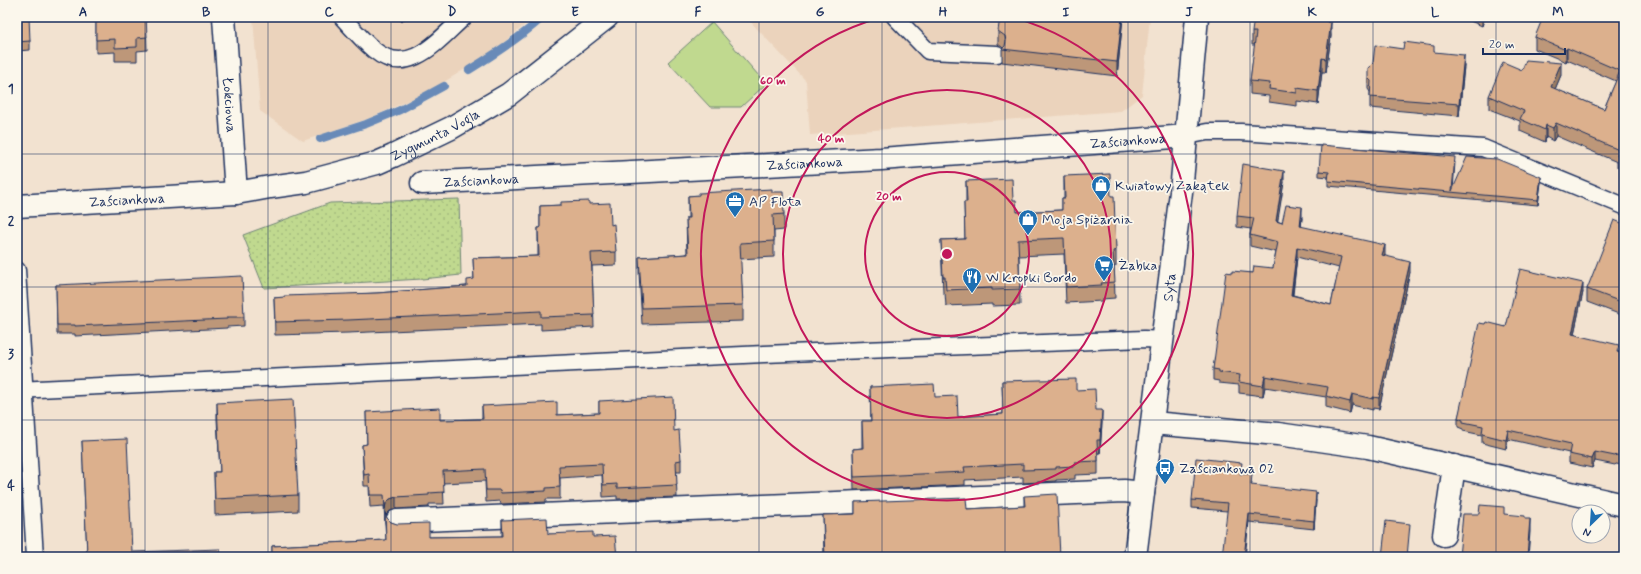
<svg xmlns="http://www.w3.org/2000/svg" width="1641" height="574" viewBox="0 0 1641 574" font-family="Mynerve,sans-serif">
  <defs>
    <pattern id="grass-dots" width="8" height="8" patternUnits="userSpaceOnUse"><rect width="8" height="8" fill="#c0d98f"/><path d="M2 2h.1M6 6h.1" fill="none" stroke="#a4bb7e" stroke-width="1.8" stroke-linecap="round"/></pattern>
  </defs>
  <rect width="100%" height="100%" fill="#f2e2d0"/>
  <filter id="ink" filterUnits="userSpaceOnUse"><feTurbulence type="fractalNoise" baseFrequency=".025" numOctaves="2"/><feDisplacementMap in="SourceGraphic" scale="8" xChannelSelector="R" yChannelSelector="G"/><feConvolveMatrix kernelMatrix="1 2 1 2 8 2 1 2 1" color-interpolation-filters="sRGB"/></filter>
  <g filter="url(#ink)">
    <path fill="#ebd3bc" d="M253,17h281l-43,36 -60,37 -61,28 -67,23 -43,-30z
      M746,17h404l-8,78 -21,16 -311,24 -4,-54z"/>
    <path fill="url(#grass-dots)" stroke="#6e8476" d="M459,199l2,76 -39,4 -158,9 -21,-53 87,-32z"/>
    <path fill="#c0d98f" stroke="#6e8476" d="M712,22l54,62 -25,23h-31l-42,-45z"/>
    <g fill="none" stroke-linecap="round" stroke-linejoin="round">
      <path stroke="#678ab8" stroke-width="8" d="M469,70c26,-16 51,-32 74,-53
        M320,139l46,-15 34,-14 44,-24"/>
      <defs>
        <path id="lane" d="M342,17c10,11 20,23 32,33 35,29 65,-11 90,-33
          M895,17l33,34 69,3
          M1187,136l20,-4h34l242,16 141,58
          M17,270l18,287
          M17,390l747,-36 380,-15 19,1"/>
        <g id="street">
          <path id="s1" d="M224,17l12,176"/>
          <path id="s2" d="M422,183l459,-24 306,-23"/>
          <path id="s3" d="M17,206l219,-13 34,-6 36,-5 71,-19 16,-7 58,-28 58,-34 98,-77"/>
          <path d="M1152,423l126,11 90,13 256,58"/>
          <path d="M397,521l727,-30 19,2"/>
          <path d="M1444,535l10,-69"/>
        </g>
        <g id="secondary">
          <path id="s4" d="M1135,557l46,-365 16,-175"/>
        </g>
      </defs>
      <use href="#lane" stroke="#1b2f5e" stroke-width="19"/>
      <use href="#street" stroke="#1b2f5e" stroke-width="25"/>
      <use href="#secondary" stroke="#1b2f5e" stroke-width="25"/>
      <use href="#lane" stroke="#fbf7ec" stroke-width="16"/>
      <use href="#street" stroke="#fbf7ec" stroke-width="22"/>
      <use href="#secondary" stroke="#fbf7ec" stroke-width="22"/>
    </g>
    <path fill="#bd9779" stroke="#1b2f5e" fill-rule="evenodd" d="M17,17l13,24v9l-13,1z
      M96,17h50l1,33 -10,1v10h-22v-9l-19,1z
      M397,17h10l-5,5z
      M1123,17l-6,59 -115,-14v-13l1,-1 -5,-4v-13z
      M1461,17h24l-3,9z
      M1624,17v153l-7,-3v-5l-61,-26 -3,5 -7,-4 -1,5 -25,-11v-10l-31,-12v-13l33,-26 39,5 -6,14 49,20 12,-28 -49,-21 -1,2 -31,-13v-12z
      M1329,22l2,14 -5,36h-4l-4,32 -21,-3v5l-28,-4v-6l-19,-2v-13l5,-36h-3v-13z
      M1434,52l30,14 -5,50 -89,-8v-16l-2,-3v-11z
      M1455,162l-2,28 88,-8 -3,23 -210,-19v-9l-9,-1v-5z
      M1064,176l47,20 5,54v16l-2,1 1,31 -13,1v2l-36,2 -2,-49 -45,2 1,49 -28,1v-2l-46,2 -1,-13h-2l-2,-53 24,-1 -1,-37h2v-21l47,19 4,12 45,-2v-12h2z
      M1284,182l-7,39 5,2 20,-5 -1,9 84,29 25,16 -31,137 -6,-1v2l-21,-5 -2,8 -24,-6v-10l-61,-10 -2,9 -24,-3v-8l-20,-2v-2l-6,-1v-11l19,-96h21l20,-5 3,-16 -26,-6v-11l1,-6 -14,-2v-11zM1297,257l42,11 -8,37 -38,-10z
      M772,192l12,22v16l-10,1v26l-34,2 3,46v16l-101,3 -3,-51v-16l48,-3 -1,-36h2v-22z
      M589,204l22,21 5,27v13l-24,1 2,61 -53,3v-6l-193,9 -73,2 -1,-37 103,-5 90,-7 7,-7 -1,-21 65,-2v-28h2v-22z
      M1624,224v92l-37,-14v-13z
      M56,285l188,32v9l-17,1v1l-152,8v-2h-18z
      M1583,292l-9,42 50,20 -2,111 -6,-1 -1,1 -20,-4 -3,7 -23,-5v-10l-61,-14 -2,10 -24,-6v-8l-19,-4v-2l-5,-2v-9l27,-94 21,3z
      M1002,381l74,9 20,20 6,12 -2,31h-2v21l-23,1v4l-19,1v1l-33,2v-6l-58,3v5l-111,5 -1,-41 9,-1v-27h9l-1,-34 65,10 23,20 45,-3z
      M599,401l75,30 7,29v12h-5l1,25 -60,2v-3l-14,1 -1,-22 -42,3v21h-14v3l-45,2 -1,-3 -14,1 -1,-21 -42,2 1,21h-15v3l-33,2 -6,2 -4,5 1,2 4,4 38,15 73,-1v-16l46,14 45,3 24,20h-345v-11l114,-6 -2,-34 -14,1 -1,-21h-5l-2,-41 5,-1 -1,-32 74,8 42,-1v-13l75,9 42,-2z
      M217,403l81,92v16l-83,4 -1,-43h6l-3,-53z
      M82,441l50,111 -45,2z
      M1242,470l-1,4 11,8 -1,4 65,14 -2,29 -65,-7 -22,-11 -35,-3v-8z
      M1024,496l36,61h-236l-1,-42 32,-1v-12l112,7 57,-3z"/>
    <path fill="#9a7b63" stroke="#1b2f5e" d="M402,17h5l-5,5z
      M1122,17h1l-6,59v-14z
      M1327,17h2l-2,18z
      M1482,17h3l-3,9z
      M1331,22v14l-5,36v-13z
      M1567,48v12l-1,2v-12z
      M1464,55v11l-5,50v-12z
      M1322,58v14l-4,32v-13z
      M1561,63v12l-10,24v-12z
      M1556,123v13l-3,5v-13z
      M1546,125v12l-1,5v-12z
      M1284,171v11l-8,50v-11z
      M1541,177v5l-3,23v-5z
      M1302,207v11l-2,19v-11z
      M1385,245v11l-3,-1z
      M1297,247v10l-6,49v-11z
      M1410,262v10l-31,137v-11z
      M1583,283v9l-11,51v-9z
      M1265,376v11l-2,9v-10z
      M1352,394v11l-2,8v-11z
      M1102,410v12l-2,31v-13z
      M1508,430v9l-2,10v-9z
      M1624,446v9l-2,10v-9z
      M1595,452v9l-3,7v-9z
      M1316,492v8l-2,29v-8z
      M396,497v12l-6,2 -4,4 -1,4v-6v7v-11l1,-6 4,-4z
      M1249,514v8l-4,35h-1z
      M1530,519v13l-2,25h-1z"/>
    <path fill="#dcb08d" stroke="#1b2f5e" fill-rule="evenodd" d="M17,17h12l1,24 -13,1z
      M96,17h50l1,20 -10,1v9l-22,1v-9l-19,1z
      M1000,17h122l-5,45 -115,-13 3,-3 1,-5 -1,-5 -7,-5z
      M1254,17h73v5h4l-5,37 -4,-1 -4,33 -21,-3v5l-28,-4 1,-6 -20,-2 6,-49h-4z
      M1543,17h81v141l-7,-3 2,-5 -63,-27 -3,5 -7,-3 -1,5 -25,-11 4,-8 -35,-15 14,-34 19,8 4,-10 35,3 -10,24 53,22 16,-38 -53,-23 -1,2 -31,-13z
      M1404,42l30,4v6l30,3 -5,49 -89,-7 1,-16 -3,-3v-10l5,-5 2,-18 28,4z
      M1321,145l134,12 -3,34 15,-34 30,2 44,18 -3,23 -210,-19 1,-9 -10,-1z
      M1243,164l41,7 -8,50 6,2 4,-18 16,2 -2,19 85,19 -3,10 28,7 -31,136 -6,-1v2l-21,-5 -2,8 -24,-6 2,-9 -63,-11 -2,10 -24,-4 1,-7 -21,-3v-2l-6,-1 13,-97 6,1v-2l21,2 1,-7 19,2 5,-26 -28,-7 4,-17 -17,-2zM1297,247l44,10 -10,48 -40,-10z
      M1110,174l1,22h3l2,54 -3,1 2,31 -14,1 1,2 -36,2 -2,-49 -46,2 2,49 -28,1v-2l-46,2 -1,-13h-2l-2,-37 24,-1 -1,-37h3l-1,-21 46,-2 1,21h3l1,12 22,-1 23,-1v-12h3l-1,-22z
      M772,189v3h11l1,22 -11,1 1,26 -34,2 3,62 -101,3 -3,-51 49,-3 -2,-36h3l-1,-22 11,-1v-2z
      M589,201v3l21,-1 1,22 3,-1 2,28 -25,1 3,62 -53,2v-6l-193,9 -73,2 -1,-24 10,-1v-1l93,-3 90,-7v-6l7,-1 -1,-21 66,-2 -1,-28h2v-22l21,-1v-3z
      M1614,220l10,4v79l-37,-14z
      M1520,269l63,14 -11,51 47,11 -2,7 7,2v92l-2,10 -6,-1 -1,1 -20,-4 -3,7 -23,-5 2,-10 -63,-14 -2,10 -24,-6 1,-8 -20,-4v-2l-5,-2 21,-95 6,1 1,-2 20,5z
      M242,276l2,41h-17v2l-152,7v-1h-18l-1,-40z
      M1076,379v11l19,-1 1,21h6l-2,30h-3l1,21 -23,1v4l-19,1v2l-33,1v-6l-59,3 1,5 -111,5 -1,-28 10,-1 -1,-27h9l-1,-34 64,-3 1,13 22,-1 1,21 45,-3 -1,-33z
      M673,397l1,34 5,-1 2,30 -5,1 1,24 -60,3v-4l-14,1 -1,-21 -43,2 1,21 -14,1v3l-45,2 -1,-3h-14l-1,-21 -42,2 1,21 -15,1v2l-33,2 -6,2 -4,4 -1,6 -1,-14h-14l-1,-21 -5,1 -2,-30 5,-1 -1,-32 74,-4v12l43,-1 -1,-13 75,-4v13l42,-2v-12z
      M293,399l5,96 -83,4 -1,-27h6l-3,-69z
      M127,439l5,113 88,-3 1,8h-135v-3h1l-5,-113z
      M1196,458l46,5 -2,11h12l-1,11 65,7 -2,29 -65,-7 -5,43h-22l6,-54 -36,-3z
      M1057,494l3,63h-235l-2,-42 32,-1v-12l111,-4 1,11 58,-3 -1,-10z
      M1480,505l24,2v7l21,2v3h5l-3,38h-68l4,-43h16z
      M385,513l2,5 4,4 6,2 32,-1v14l74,-1 -1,-16 45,-2 1,16 45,-2v5l22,-1 2,21h-345v-11l114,-6z
      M1386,521l24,3 -3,33h-25z"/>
  </g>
  <path fill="none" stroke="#1b2f5e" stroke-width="1" stroke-opacity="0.55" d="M145,17v540M268,17v540M391,17v540M513,17v540M636,17v540M759,17v540M882,17v540M1005,17v540M1128,17v540M1250,17v540M1373,17v540M1496,17v540M17,154h1607M17,287h1607M17,420h1607"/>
  <g fill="none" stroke="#c2185b" stroke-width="2">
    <circle cx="947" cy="254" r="82"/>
    <circle cx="947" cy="254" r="164"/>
    <path d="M1015 18A246 246 0 1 1 879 18"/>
  </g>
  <defs>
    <symbol id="shop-pin" viewBox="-11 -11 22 30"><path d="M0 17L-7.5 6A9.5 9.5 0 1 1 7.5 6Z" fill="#1f6fb2" stroke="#fbf7ec"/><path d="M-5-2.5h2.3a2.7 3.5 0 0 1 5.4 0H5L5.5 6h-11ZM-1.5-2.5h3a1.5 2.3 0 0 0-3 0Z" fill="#fff"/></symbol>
    <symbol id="office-pin" viewBox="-11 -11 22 30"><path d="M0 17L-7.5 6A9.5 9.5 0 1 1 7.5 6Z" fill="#1f6fb2" stroke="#fbf7ec"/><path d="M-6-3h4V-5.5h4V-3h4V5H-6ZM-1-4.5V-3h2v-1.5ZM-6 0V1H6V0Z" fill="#fff"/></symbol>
    <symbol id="supermarket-pin" viewBox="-11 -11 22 30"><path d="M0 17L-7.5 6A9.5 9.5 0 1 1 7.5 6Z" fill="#1f6fb2" stroke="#fbf7ec"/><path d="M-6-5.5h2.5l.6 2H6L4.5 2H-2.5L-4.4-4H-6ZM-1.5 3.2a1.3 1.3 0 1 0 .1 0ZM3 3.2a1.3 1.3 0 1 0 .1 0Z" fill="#fff"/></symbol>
    <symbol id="restaurant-pin" viewBox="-11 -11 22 30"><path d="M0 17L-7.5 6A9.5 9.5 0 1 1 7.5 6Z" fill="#1f6fb2" stroke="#fbf7ec"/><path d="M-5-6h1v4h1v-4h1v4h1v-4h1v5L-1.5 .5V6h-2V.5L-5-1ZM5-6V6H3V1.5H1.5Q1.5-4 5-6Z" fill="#fff"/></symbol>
    <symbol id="bus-pin" viewBox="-11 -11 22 30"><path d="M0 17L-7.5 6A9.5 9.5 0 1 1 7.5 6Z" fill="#1f6fb2" stroke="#fbf7ec"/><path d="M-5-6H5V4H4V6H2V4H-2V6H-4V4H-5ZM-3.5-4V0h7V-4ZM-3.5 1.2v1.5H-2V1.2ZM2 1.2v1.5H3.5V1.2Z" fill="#fff"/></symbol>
  </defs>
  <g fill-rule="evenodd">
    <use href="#shop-pin" x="1090" y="174" width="22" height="30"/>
    <use href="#office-pin" x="724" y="190" width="22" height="30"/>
    <use href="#shop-pin" x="1017" y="208" width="22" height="30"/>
    <use href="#supermarket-pin" x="1093" y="254" width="22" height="30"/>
    <use href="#restaurant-pin" x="961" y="266" width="22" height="30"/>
    <use href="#bus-pin" x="1154" y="457" width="22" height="30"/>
  </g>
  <g text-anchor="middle" stroke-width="3.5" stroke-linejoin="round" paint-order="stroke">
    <g font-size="14" fill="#1b2f5e" stroke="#fbf7ec">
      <text dy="5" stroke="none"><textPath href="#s1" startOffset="88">Łokciowa</textPath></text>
      <text dy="5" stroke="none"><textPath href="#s3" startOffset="428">Zygmunta Vogla</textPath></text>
      <text dy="5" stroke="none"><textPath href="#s2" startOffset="707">Zaściankowa</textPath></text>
      <text dy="5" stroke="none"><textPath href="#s2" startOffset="383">Zaściankowa</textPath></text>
      <text dy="5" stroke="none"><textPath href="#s2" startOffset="59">Zaściankowa</textPath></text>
      <text dy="5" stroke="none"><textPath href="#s3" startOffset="110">Zaściankowa</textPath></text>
      <text dy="5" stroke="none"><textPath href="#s4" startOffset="272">Syta</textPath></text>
    </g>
    <g font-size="14" fill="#1b2f5e" stroke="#fbf7ec" text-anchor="start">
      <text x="1115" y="190">Kwiatowy Zakątek</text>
      <text x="749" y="206">AP Flota</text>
      <text x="1042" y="224">Moja Spiżarnia</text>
      <text x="1118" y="270">Żabka</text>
      <text x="986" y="282">W Kropki Bordo</text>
      <text x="1179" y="473">Zaściankowa 02</text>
    </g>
  </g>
  <circle cx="947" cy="254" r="6" fill="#c2185b" stroke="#fbf7ec" stroke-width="2"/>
  <g font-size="12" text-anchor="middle" font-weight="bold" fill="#c2185b" stroke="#fbf7ec" stroke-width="3.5" stroke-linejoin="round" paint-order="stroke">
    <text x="773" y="84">60 m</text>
    <text x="831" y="142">40 m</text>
    <text x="889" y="200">20 m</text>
  </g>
  <rect width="1641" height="574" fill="none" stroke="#fbf7ec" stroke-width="44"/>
  <g transform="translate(1591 524) rotate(205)"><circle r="19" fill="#fbf7ec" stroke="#a1a7b3"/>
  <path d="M0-3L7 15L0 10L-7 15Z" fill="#1f6fb2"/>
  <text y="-6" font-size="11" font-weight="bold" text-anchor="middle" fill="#1b2f5e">N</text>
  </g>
  <path d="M1483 48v6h82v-6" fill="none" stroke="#1b2f5e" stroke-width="2"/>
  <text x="1489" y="48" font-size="12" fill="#1b2f5e" stroke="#fbf7ec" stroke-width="3" paint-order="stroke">20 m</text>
  <rect x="22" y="22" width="1597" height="530" fill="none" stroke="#1b2f5e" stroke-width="1.5"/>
  <g font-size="13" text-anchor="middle" font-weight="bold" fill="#1b2f5e">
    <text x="83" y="16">A</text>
    <text x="206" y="16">B</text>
    <text x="329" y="16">C</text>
    <text x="452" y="16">D</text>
    <text x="575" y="16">E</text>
    <text x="698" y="16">F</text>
    <text x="820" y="16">G</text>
    <text x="943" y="16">H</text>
    <text x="1066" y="16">I</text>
    <text x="1189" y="16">J</text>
    <text x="1312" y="16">K</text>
    <text x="1435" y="16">L</text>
    <text x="1558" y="16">M</text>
    <text x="11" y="93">1</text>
    <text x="11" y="225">2</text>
    <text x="11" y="358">3</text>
    <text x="11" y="490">4</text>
  </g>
</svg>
